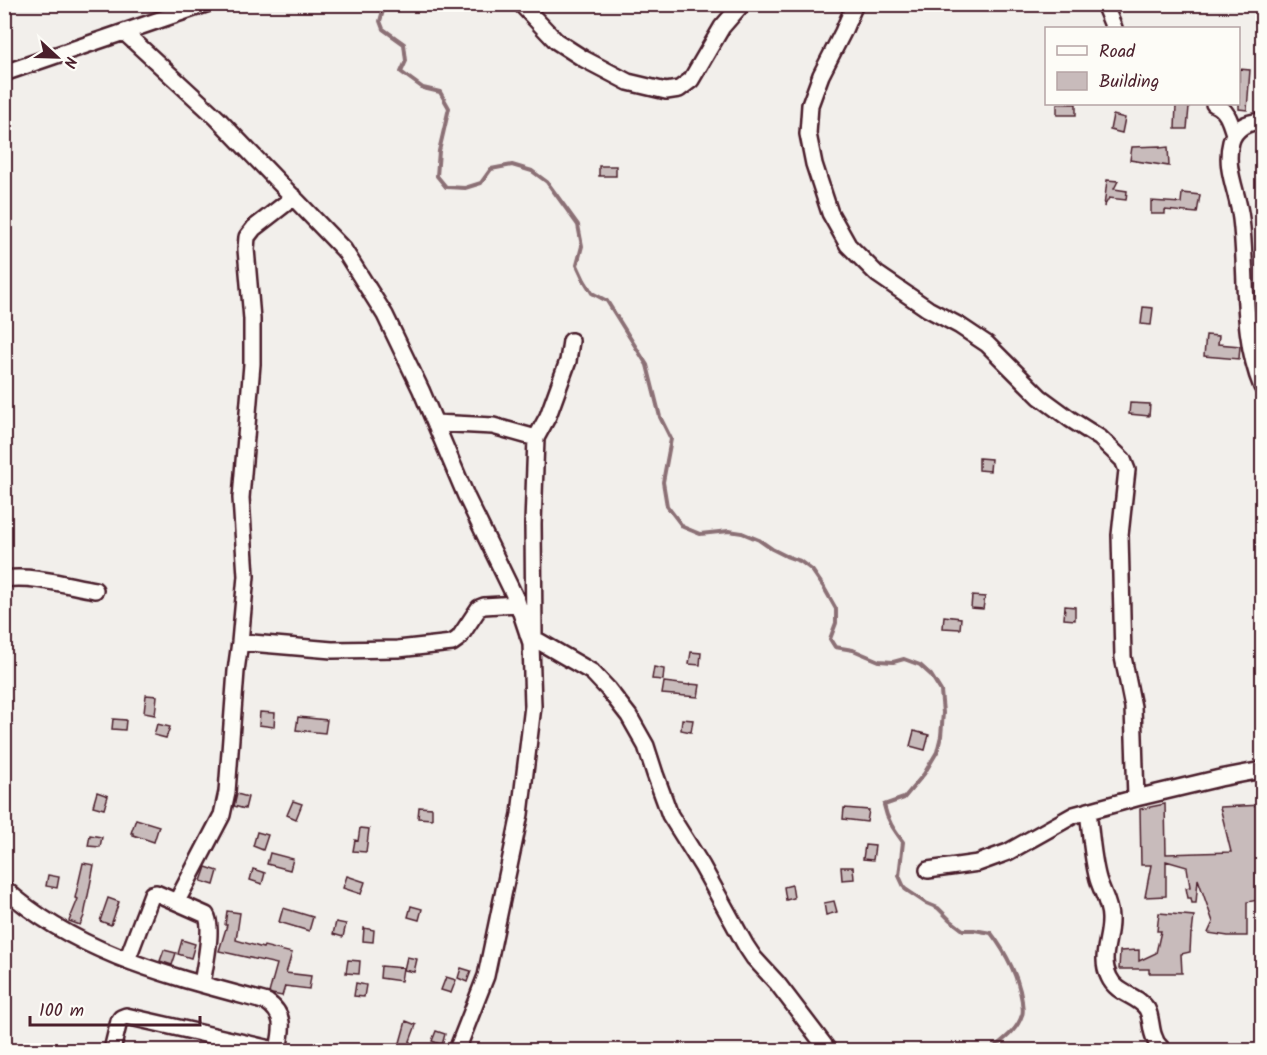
<svg xmlns="http://www.w3.org/2000/svg" width="1267" height="1055" viewBox="0 0 1267 1055" font-family="Kalam,sans-serif">
  <rect width="100%" height="100%" fill="#f2efeb"/>
  <filter id="ink" filterUnits="userSpaceOnUse"><feTurbulence type="fractalNoise" baseFrequency=".0167" numOctaves="2"/><feDisplacementMap in="SourceGraphic" scale="12" xChannelSelector="R" yChannelSelector="G"/><feConvolveMatrix kernelMatrix="1 2 1 2 8 2 1 2 1" color-interpolation-filters="sRGB"/></filter>
  <g filter="url(#ink)">
    <g fill="none" stroke-linecap="round" stroke-linejoin="round">
      <path stroke="#8b6f75" stroke-width="4" d="M385,4l-5,17 3,8 21,15 2,17 -5,11 22,16 17,4 9,16 -10,43 -2,25 9,11 19,1 16,-5 10,-14 21,-4 20,6 15,11 31,43 4,21 -5,19 7,15 8,13 15,8 40,64 13,52 11,22 -8,43 4,24 16,21 17,7 29,-3 13,2 17,7 13,9 14,7 14,5 12,9 11,16 13,23v14l-6,16 5,8 18,3 26,11 14,1 11,-3 16,6 11,10 10,16 2,22 -2,23 -4,16 -13,22 -20,24 -20,7c3,15 10,25 19,37l-4,34 6,13 21,14 12,5 12,12 13,10h11l17,3c16,21 27,42 31,68 0,5 2,10 0,14 -5,16 -19,25 -31,35"/>
    </g>
    <path fill="#c8bbbb" stroke="#4a1f2b" stroke-width="1.5" d="M1239,69l11,1 -3,40 -8,-1z
      M1057,104h19v11h-19z
      M1176,105l13,2 -2,22h-12z
      M1113,115l12,3 -3,15 -12,-3z
      M1160,146v2l8,-1 1,19 -39,-6 2,-13z
      M599,166h17v10h-17z
      M1107,180l11,1 -4,8 13,2 -1,9 -17,-2 -5,9z
      M1182,193l18,2 -3,18 -32,-3v4h-14v-13l30,2z
      M1143,307l10,1 -2,17 -10,-1z
      M1206,335l13,1 -1,8 22,2 -1,13 -35,-3z
      M1130,403l20,1 -1,12 -20,-2z
      M979,458l12,1 -1,12 -11,-1z
      M972,596l13,1 -2,12 -12,-1z
      M1065,606l10,1v13l-11,-1z
      M944,616l17,2 -1,11 -17,-1z
      M691,652l10,1 -1,12 -11,-1z
      M654,667l10,2 -1,11 -11,-1z
      M664,682l25,3 1,-1 10,1 -2,12 -36,-3z
      M146,695l11,1 -2,19 -11,-2z
      M260,712l15,1 -1,14 -15,-2z
      M298,717l29,3 -2,13 -29,-3z
      M113,719l13,1 -1,10 -13,-1z
      M682,719l11,1 -2,12 -10,-2z
      M157,724l13,3 -4,11 -12,-3z
      M914,731l15,4 -4,15 -15,-4z
      M97,792l11,4 -4,13 -11,-3z
      M237,794l11,3 -3,12 -11,-3z
      M293,801l9,3 -6,15 -9,-4z
      M1165,804l1,50 65,-2 -11,-45 43,-2v94l-16,3v34h-19l-20,-3 5,-11 -15,-43 -2,24h-4l-1,-5h-3l-2,-10 4,-1 -3,-20 -21,-6v35l-21,1 6,-32h-10l-1,-56z
      M419,807l13,1v11l-14,-1z
      M844,808l25,2 -2,12 -24,-3z
      M136,819l23,7 -5,16 -21,-7v-2h-2z
      M360,828l9,1 -3,23 -13,-1 2,-11 3,1z
      M257,832l11,3 -5,15 -10,-4z
      M90,835l12,2 -2,10 -12,-1z
      M865,845l10,1 -2,14 -10,-1z
      M270,853l23,6 -3,11 -23,-6z
      M83,863l11,2 -10,51 -4,9 -11,-4 9,-22 -3,-1z
      M206,867l12,4 -4,14 -13,-4z
      M841,867h12l1,12 -12,1z
      M253,869l12,4 -3,11 -12,-4z
      M48,875l11,2 -2,11 -11,-2z
      M347,876l18,6 -4,12 -18,-6z
      M792,885l2,13 -8,2 -2,-13z
      M108,898l11,4 -8,23 -11,-4z
      M834,901l3,11 -11,3 -2,-12z
      M411,906l11,3 -3,11 -11,-3z
      M283,908l30,9 -4,14 -30,-9z
      M227,911l13,2 -4,27 27,8 1,-2 28,7 -6,20 25,3 -2,13 -24,-3 -3,10 -10,-2 -3,-1 8,-29 -58,-13 8,-26h-2z
      M1159,913l35,3 -2,17h-1l-1,19 -9,2 1,19h-33v-4h-30l1,-18 19,-1v11l17,-8 5,-22h-4z
      M336,922l10,2 -3,13 -10,-3z
      M364,928l10,2 -1,12 -10,-1z
      M182,940l13,4 -4,14 -13,-4z
      M164,950l12,3 -4,12 -12,-4z
      M407,957l10,2 -3,13 -10,-2z
      M348,960l12,1 -1,13 -13,-1z
      M381,966l22,2 -2,13 -21,-3z
      M461,968l10,3 -4,11 -9,-4z
      M446,977l10,3 -5,13 -10,-3z
      M356,983l10,2 -2,12 -10,-1z
      M406,1021l10,4 -6,16 -2,9h-10z
      M436,1031l9,3 -3,11 -10,-4z"/>
    <g fill="none" stroke-linecap="round" stroke-linejoin="round">
      <defs>
        <path id="minor" d="M521,4l35,37 28,18 44,23 38,9 13,-2 12,-9 31,-53 20,-23
          M855,4l-12,28 -22,43 -11,30 -2,29 6,30 16,49 18,32 29,29 51,35 32,17 27,18 53,53 30,22 30,19 23,22 4,10 -7,65 3,122 10,50 3,91
          M1104,4l10,24
          M125,33l92,85 127,132 41,65 36,75 45,106 51,105 14,42 2,63 -13,108 -34,162 -29,74
          M4,73l202,-69
          M1214,104c13,5 16,17 20,30
          M1262,121c-14,1 -27,6 -31,21 -7,27 7,50 10,77 7,55 -1,115 21,168
          M435,423l58,3 43,12
          M4,579c30,-4 62,6 91,11
          M528,635l64,37 16,17 21,27 17,30 9,28 15,41 32,51 44,80 8,12 23,25 51,67
          M534,638l-1,-114 3,-86 12,-22 20,-55 3,-20
          M240,642l92,8 66,-1 54,-6 7,-5 20,-30 5,-2 34,-2
          M1088,811c3,23 4,46 10,68 4,13 12,25 12,39 1,21 -11,39 -1,59 8,18 29,18 38,32 5,9 3,21 8,30 1,4 5,8 8,11
          M928,870l50,-7 30,-11 66,-37 62,-17 84,-20 42,-8
          M4,888c73,67 171,89 263,114 19,13 15,28 11,48
          M177,901l45,-86 5,-23 9,-121 4,-29 6,-66 -5,-78 11,-134v-45l-6,-70 1,-12 7,-9 40,-31
          M127,960l25,-66 4,-1 50,22c8,12 -2,54 -4,69
          M112,1050l7,-29 2,-3 5,-2 149,34"/>
      </defs>
      <use href="#minor" stroke="#4a1f2b" stroke-width="20"/>
      <use href="#minor" stroke="#fdfcf7" stroke-width="15"/>
    </g>
  </g>
  <rect width="1267" height="1055" fill="none" stroke="#fdfcf7" stroke-width="24"/>
  <rect x="12" y="12" width="1243" height="1031" fill="none" stroke="#4a1f2b" stroke-width="2" filter="url(#ink)"/>
  <rect x="1045" y="27" width="195" height="78" fill="#fdfcf7" stroke="#b5a4a5" stroke-width="1.5"/>
  <rect x="1057" y="46" width="30" height="9" fill="#fdfcf7" stroke="#b5a4a5" stroke-width="1.5"/>
  <text x="1099" y="57" font-size="18" fill="#4a1f2b">Road</text>
  <rect x="1057" y="72" width="30" height="18" fill="#c8bbbb" stroke="#b5a4a5" stroke-width="1.5"/>
  <text x="1099" y="87" font-size="18" fill="#4a1f2b">Building</text>
  <g transform="translate(57 57) rotate(112)" stroke="#fdfcf7" stroke-width="4.5" paint-order="stroke">
  <path d="M0-4.5L10 22L0 15L-10 22Z" fill="#4a1f2b"/>
  <text y="-9" font-size="16" font-weight="bold" text-anchor="middle" fill="#4a1f2b">N</text>
  </g>
  <path d="M30 1016v9h170v-9" fill="none" stroke="#4a1f2b" stroke-width="3"/>
  <text x="39" y="1016" font-size="18" fill="#4a1f2b" stroke="#fdfcf7" stroke-width="4.5" paint-order="stroke">100 m</text>
</svg>
